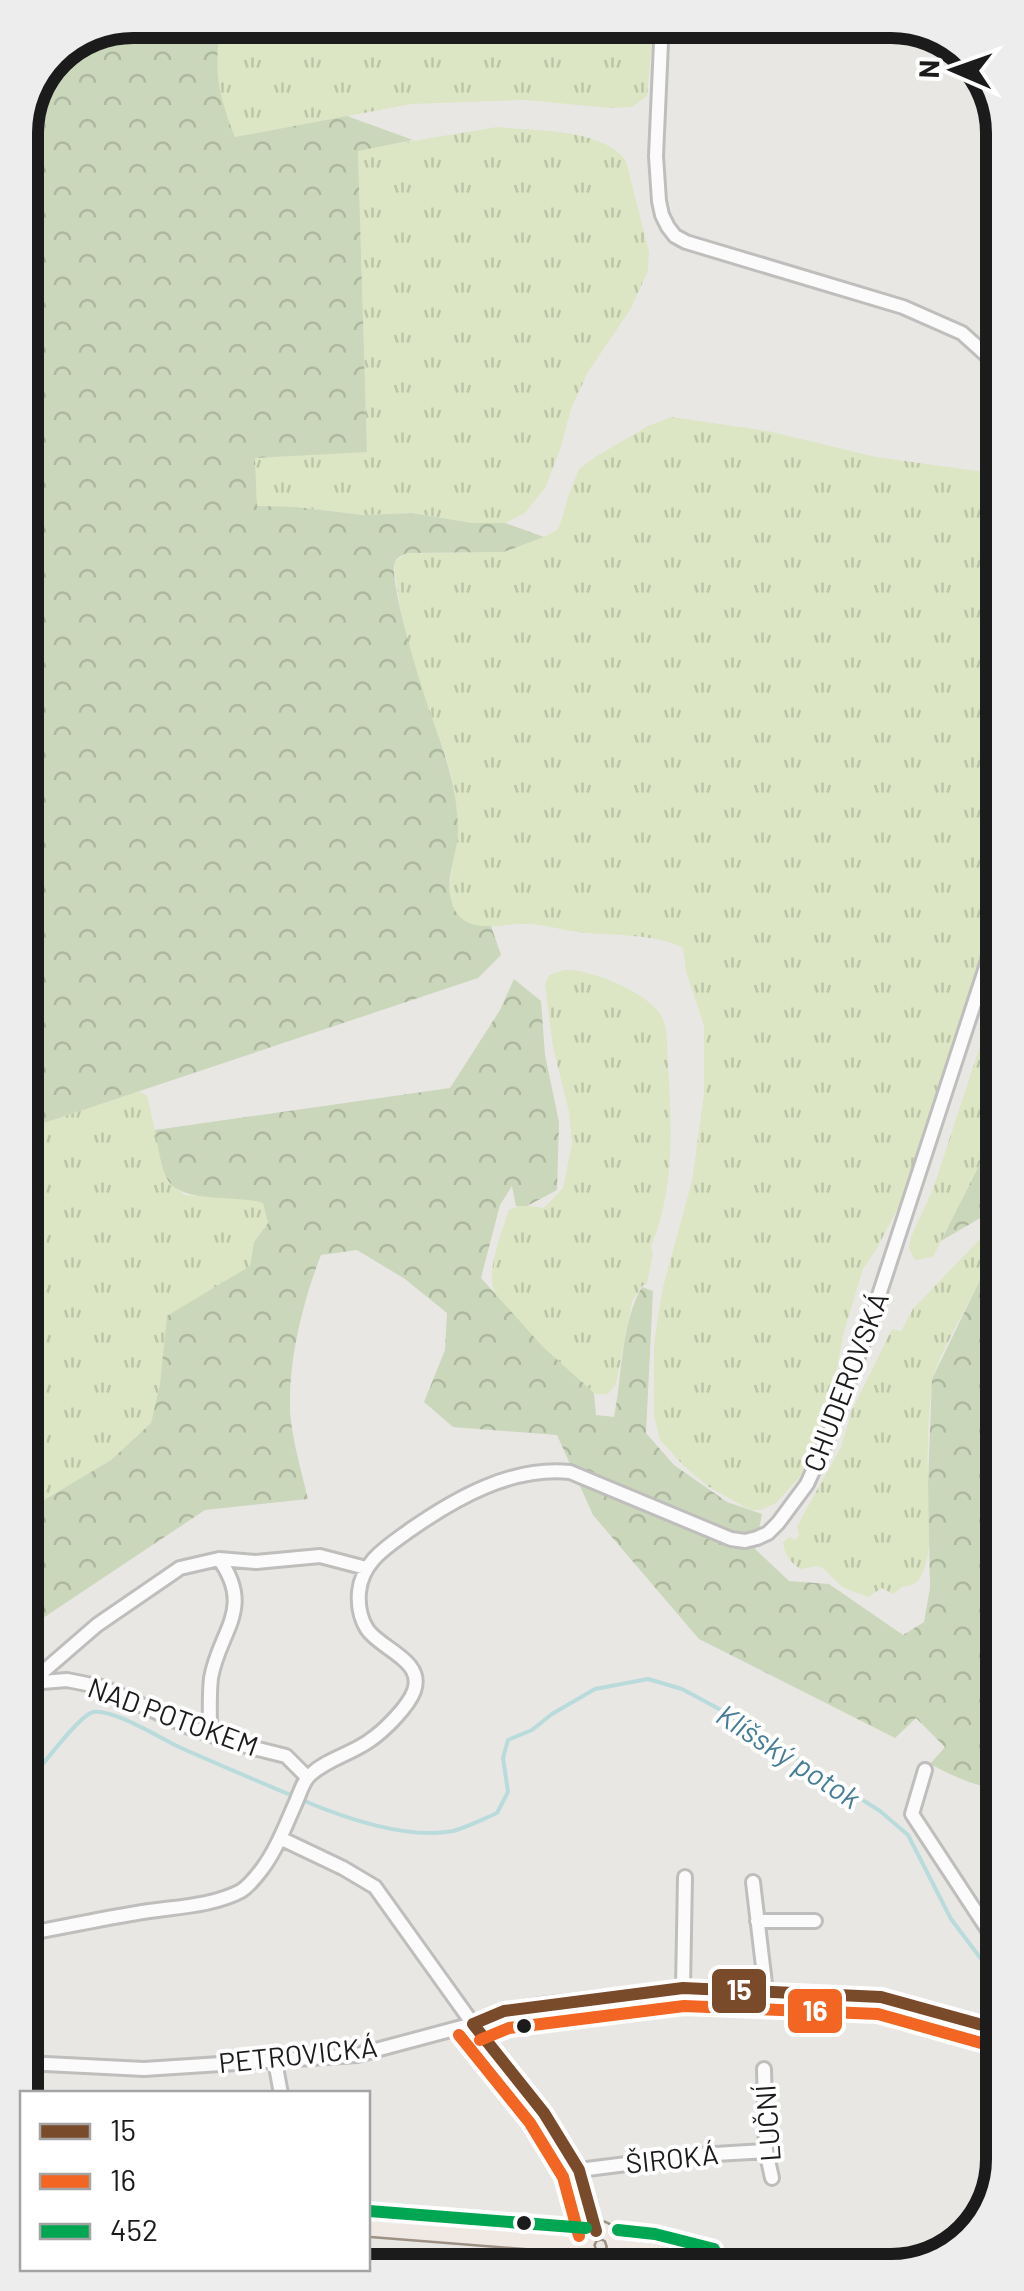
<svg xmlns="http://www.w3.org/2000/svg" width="1024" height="2291" viewBox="0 0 1024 2291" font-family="Barlow,sans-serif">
  <defs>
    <pattern id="grass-tufts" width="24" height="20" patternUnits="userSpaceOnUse" patternTransform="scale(2.5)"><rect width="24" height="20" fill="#dce6c4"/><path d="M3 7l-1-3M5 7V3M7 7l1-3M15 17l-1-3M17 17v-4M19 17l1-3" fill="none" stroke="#bcc5a8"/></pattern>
    <pattern id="forest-crowns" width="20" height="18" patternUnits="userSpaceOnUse" patternTransform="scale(2.5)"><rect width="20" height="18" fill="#cad7ba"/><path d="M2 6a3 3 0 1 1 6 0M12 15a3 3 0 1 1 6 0" fill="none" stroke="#adb89f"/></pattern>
  </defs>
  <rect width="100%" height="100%" fill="#e9e7e4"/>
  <path fill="url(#grass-tufts)" d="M222,20h432l-7,76 -15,11 -23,1 -84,-8 -113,4 -177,33 -15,-40 -4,-43z
    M497,127c37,4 107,1 129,34l23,91 -1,19 -18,39 -42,62 -17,37 -11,41 -15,38 -20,25 -20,10h-33l-60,-10 -49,2 -67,-8h-39l-2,-49 112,-7 -9,-301z
    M672,417l96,14 108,26 123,17 1,220 -5,27 5,10v87l-9,114 -17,59 -21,48 -15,58 -37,105 -25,48 -13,19 -20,66 -11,63 -13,40 -20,40 -23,25 -15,7h-9l-9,-4 -34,-19 -25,-21 -24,-26 -6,-25v-69l4,-30 5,-29 29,-106 12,-87v-68l-18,-55 -3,-23c-26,-15 -74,-12 -105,-16 -17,-2 -35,-8 -52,-8 -17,-1 -37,6 -53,1 -39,-11 -17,-62 -16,-89 1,-12 0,-25 -2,-38 -4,-40 -24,-77 -36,-116 -11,-36 -20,-74 -24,-112v-8l12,-9 97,-1 40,-15 13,-7 4,-8 8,-28 10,-25 16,-12 53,-31z
    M564,970c26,-2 89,24 99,49 5,14 4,31 5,46 4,61 7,124 -17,182l2,6 -6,31 -5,2 -10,16 -16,82 -8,10c-5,0 -10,1 -15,-1 -11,-4 -93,-88 -98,-100 -10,-20 7,-62 14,-83l13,-5 22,3 19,-20 9,-44 -3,-32 -16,-65 -8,-63 4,-9z
    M1000,985l1,137 -68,135 -18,3 -6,-12 2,-11 22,-48z
    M139,1091l8,5 20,85 18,14 65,4 13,4 5,20 -14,19 -4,24 -31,21 -59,97 -9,39 -40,37 -87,52 -1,-382z
    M997,1221c11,29 -61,126 -65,163 -4,32 -5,68 -4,100 1,27 6,68 -7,92 -4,8 -11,10 -19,11l-9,7 -11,-6 -14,9 -26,-10 -19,-19 -6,-2 -16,3c-11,-6 -16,-14 -18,-26l6,-6 6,3 4,-5 -2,-9 44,-79 11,-37 40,-81 9,2 12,-22z"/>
  <path fill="url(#forest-crowns)" d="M132,20h90c-9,48 -5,72 13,117l112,-21 66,24 -55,11 9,301 -112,6 2,48 39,1 67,8 49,-2 60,10h33l39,14 -40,15 -97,1c-5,3 -10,4 -12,9 -7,19 27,127 35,150 14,39 28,77 28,119 0,22 -13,46 -7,68 4,21 20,28 40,27l10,29 -23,23 -455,152 -3,-1004 33,-73z
    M514,979l27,22 4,54 14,67 -2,68 -30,16h-11l-4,-20 -12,19 -19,73 62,69 51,46 2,22 18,2c8,-39 7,-95 28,-130l11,4 -7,142 28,32 53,37 35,12 -7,35 34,32 40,3 74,51 21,-13 6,-34 -2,-105 4,-104 49,-101 14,-34 5,-19 -3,-4 -3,3 5,-17 -58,34 60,-119 2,667c-28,-2 -48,-12 -73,-25l15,-17 -29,-29 -21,20 -196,-99 -106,-124 -36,-80 -104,-8 -29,-25 21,-52 2,-37 -42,-34 -48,-29 -36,5c-18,46 -32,103 -31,152 0,25 12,66 18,92l-103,11 -180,120 -1,-118 87,-52 40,-37 9,-39 7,-68 83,-50 4,-24 14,-19 -5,-20c-26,-9 -85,2 -97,-26 -6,-14 -8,-32 -11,-47l295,-42 50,-78z"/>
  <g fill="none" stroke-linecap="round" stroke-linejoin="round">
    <path stroke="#b9dbdc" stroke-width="4" d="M25,1787c12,-15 53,-71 68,-75 19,-4 67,26 86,35 38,17 76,33 114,49
      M302,1800c42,18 106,40 151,31 15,-4 30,-12 44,-18l11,-21 -5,-34 5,-18 24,-10 20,-16 43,-25 53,-10 34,10 39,21 159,101 28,24 43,84 52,69"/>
    <defs>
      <path id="minor" d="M662,20l-6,136 3,45 3,14 6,12 7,9 11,6 217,65 59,26 31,28 6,10
        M219,1559l37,3 64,-6 46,12
        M30,1683l67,-58 83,-57 39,-9c36,50 0,72 -8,119 -2,18 -1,38 -1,56
        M30,1683l37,-3 35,7 87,40 45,16 52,13 21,21
        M925,1770l-13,44 91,139
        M280,1838l63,30 32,19 98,137 71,89 35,57 17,61
        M753,1882l13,110
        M757,1921h58
        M25,1934c38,-7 75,-15 112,-21 33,-6 74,-6 104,-22 8,-5 15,-14 21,-22 15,-20 24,-45 34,-67 4,-9 7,-21 14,-27 17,-16 41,-21 59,-34 15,-10 39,-34 45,-50 11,-31 -34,-42 -47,-62 -7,-11 -9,-25 -8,-37 3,-31 28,-45 51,-62 46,-32 102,-64 160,-58l161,67 14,2 12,-3 11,-5 10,-10 29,-39 20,-44 40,-108 121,-371 12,-81
        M683,1988l2,-111
        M275,2061l6,33
        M26,2063l118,6 213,-14 116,-31 31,-13 37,-6 142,-17 198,9 123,34
        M764,2069l2,82 6,27
        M579,2170l119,-15 68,-4"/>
      <path id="major" d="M368,2228l217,17
        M585,2245l5,13 13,4 9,-5 4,-10
        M585,2245l5,-11 12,-4 10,5 4,12
        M616,2247l35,4 59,15"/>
    </defs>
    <use href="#minor" stroke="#bfbebc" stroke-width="18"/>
    <use href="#major" stroke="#9e9083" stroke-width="20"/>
    <use href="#minor" stroke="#fcfbfb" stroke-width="12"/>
    <use href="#major" stroke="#efe8e3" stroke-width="15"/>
    <defs>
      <path id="bus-1" d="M473,2024l31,-13 179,-23 198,9 123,34
        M473,2024l71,89 35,57 17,61"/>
      <path id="bus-2" d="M459,2035l71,88 33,54 16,59
        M480,2040l29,-12 175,-22 194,8 121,34"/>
      <path id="bus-3" d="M369,2211l217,17
        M618,2230l37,4 59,15"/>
    </defs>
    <use href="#bus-1" stroke="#fff" stroke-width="20"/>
    <use href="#bus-2" stroke="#fff" stroke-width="20"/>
    <use href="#bus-3" stroke="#fff" stroke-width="20"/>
    <use href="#bus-1" stroke="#7a4b2a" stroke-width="12"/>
    <use href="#bus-2" stroke="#f26522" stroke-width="12"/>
    <use href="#bus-3" stroke="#00a651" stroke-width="12"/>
  </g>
  <g fill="#1b1b1b" stroke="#fff" stroke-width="4">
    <circle cx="524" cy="2026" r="9"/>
    <circle cx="524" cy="2223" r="9"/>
  </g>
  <g text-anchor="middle" stroke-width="8" stroke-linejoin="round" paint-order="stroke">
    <g font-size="28" fill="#1b1b1b" stroke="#fff">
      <text transform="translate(846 1382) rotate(-69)" y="10">CHUDEROVSKÁ</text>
      <text transform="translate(173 1717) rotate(20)" y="10">NAD POTOKEM</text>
      <text transform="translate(298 2055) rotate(-6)" y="10">PETROVICKÁ</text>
      <text transform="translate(768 2123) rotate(-94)" y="10">LUČNÍ</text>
      <text transform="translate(672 2159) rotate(-6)" y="10">ŠIROKÁ</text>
    </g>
    <g font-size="30" font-style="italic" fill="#487d96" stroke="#fff">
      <text transform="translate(788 1757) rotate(33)" y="10">Klíšský potok</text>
    </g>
  </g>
  <path d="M0 0H1024V2291H0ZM133 38H891A95 95 0 0 1 986 133V2159A95 95 0 0 1 891 2254H133A95 95 0 0 1 38 2159V133A95 95 0 0 1 133 38Z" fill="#ededed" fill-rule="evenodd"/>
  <path fill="none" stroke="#1b1b1b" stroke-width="12" d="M133 38H891A95 95 0 0 1 986 133V2159A95 95 0 0 1 891 2254H133A95 95 0 0 1 38 2159V133A95 95 0 0 1 133 38Z"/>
  <g stroke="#fff" stroke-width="4">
    <rect x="710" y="1967" width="58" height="48" rx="10" fill="#7a4b2a"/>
    <rect x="786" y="1987" width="58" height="48" rx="10" fill="#f26522"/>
  </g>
  <g font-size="28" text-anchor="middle" font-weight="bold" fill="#fff">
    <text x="739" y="2000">15</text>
    <text x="815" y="2021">16</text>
  </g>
  <rect x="20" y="2091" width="350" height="180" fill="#ffffff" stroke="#a4a4a4" stroke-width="2.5"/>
  <rect x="40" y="2124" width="50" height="15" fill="#7a4b2a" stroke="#a4a4a4" stroke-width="2.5"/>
  <text x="110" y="2141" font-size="30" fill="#1b1b1b">15</text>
  <rect x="40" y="2174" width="50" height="15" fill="#f26522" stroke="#a4a4a4" stroke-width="2.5"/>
  <text x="110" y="2191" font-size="30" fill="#1b1b1b">16</text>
  <rect x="40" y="2224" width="50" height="15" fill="#00a651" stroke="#a4a4a4" stroke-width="2.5"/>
  <text x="110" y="2241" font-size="30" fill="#1b1b1b">452</text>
  <g transform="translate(954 70) rotate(272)" stroke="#ffffff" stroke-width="8" paint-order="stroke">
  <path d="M0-8L18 38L0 25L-18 38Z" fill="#1b1b1b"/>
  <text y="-15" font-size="28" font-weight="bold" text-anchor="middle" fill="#1b1b1b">N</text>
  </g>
</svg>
